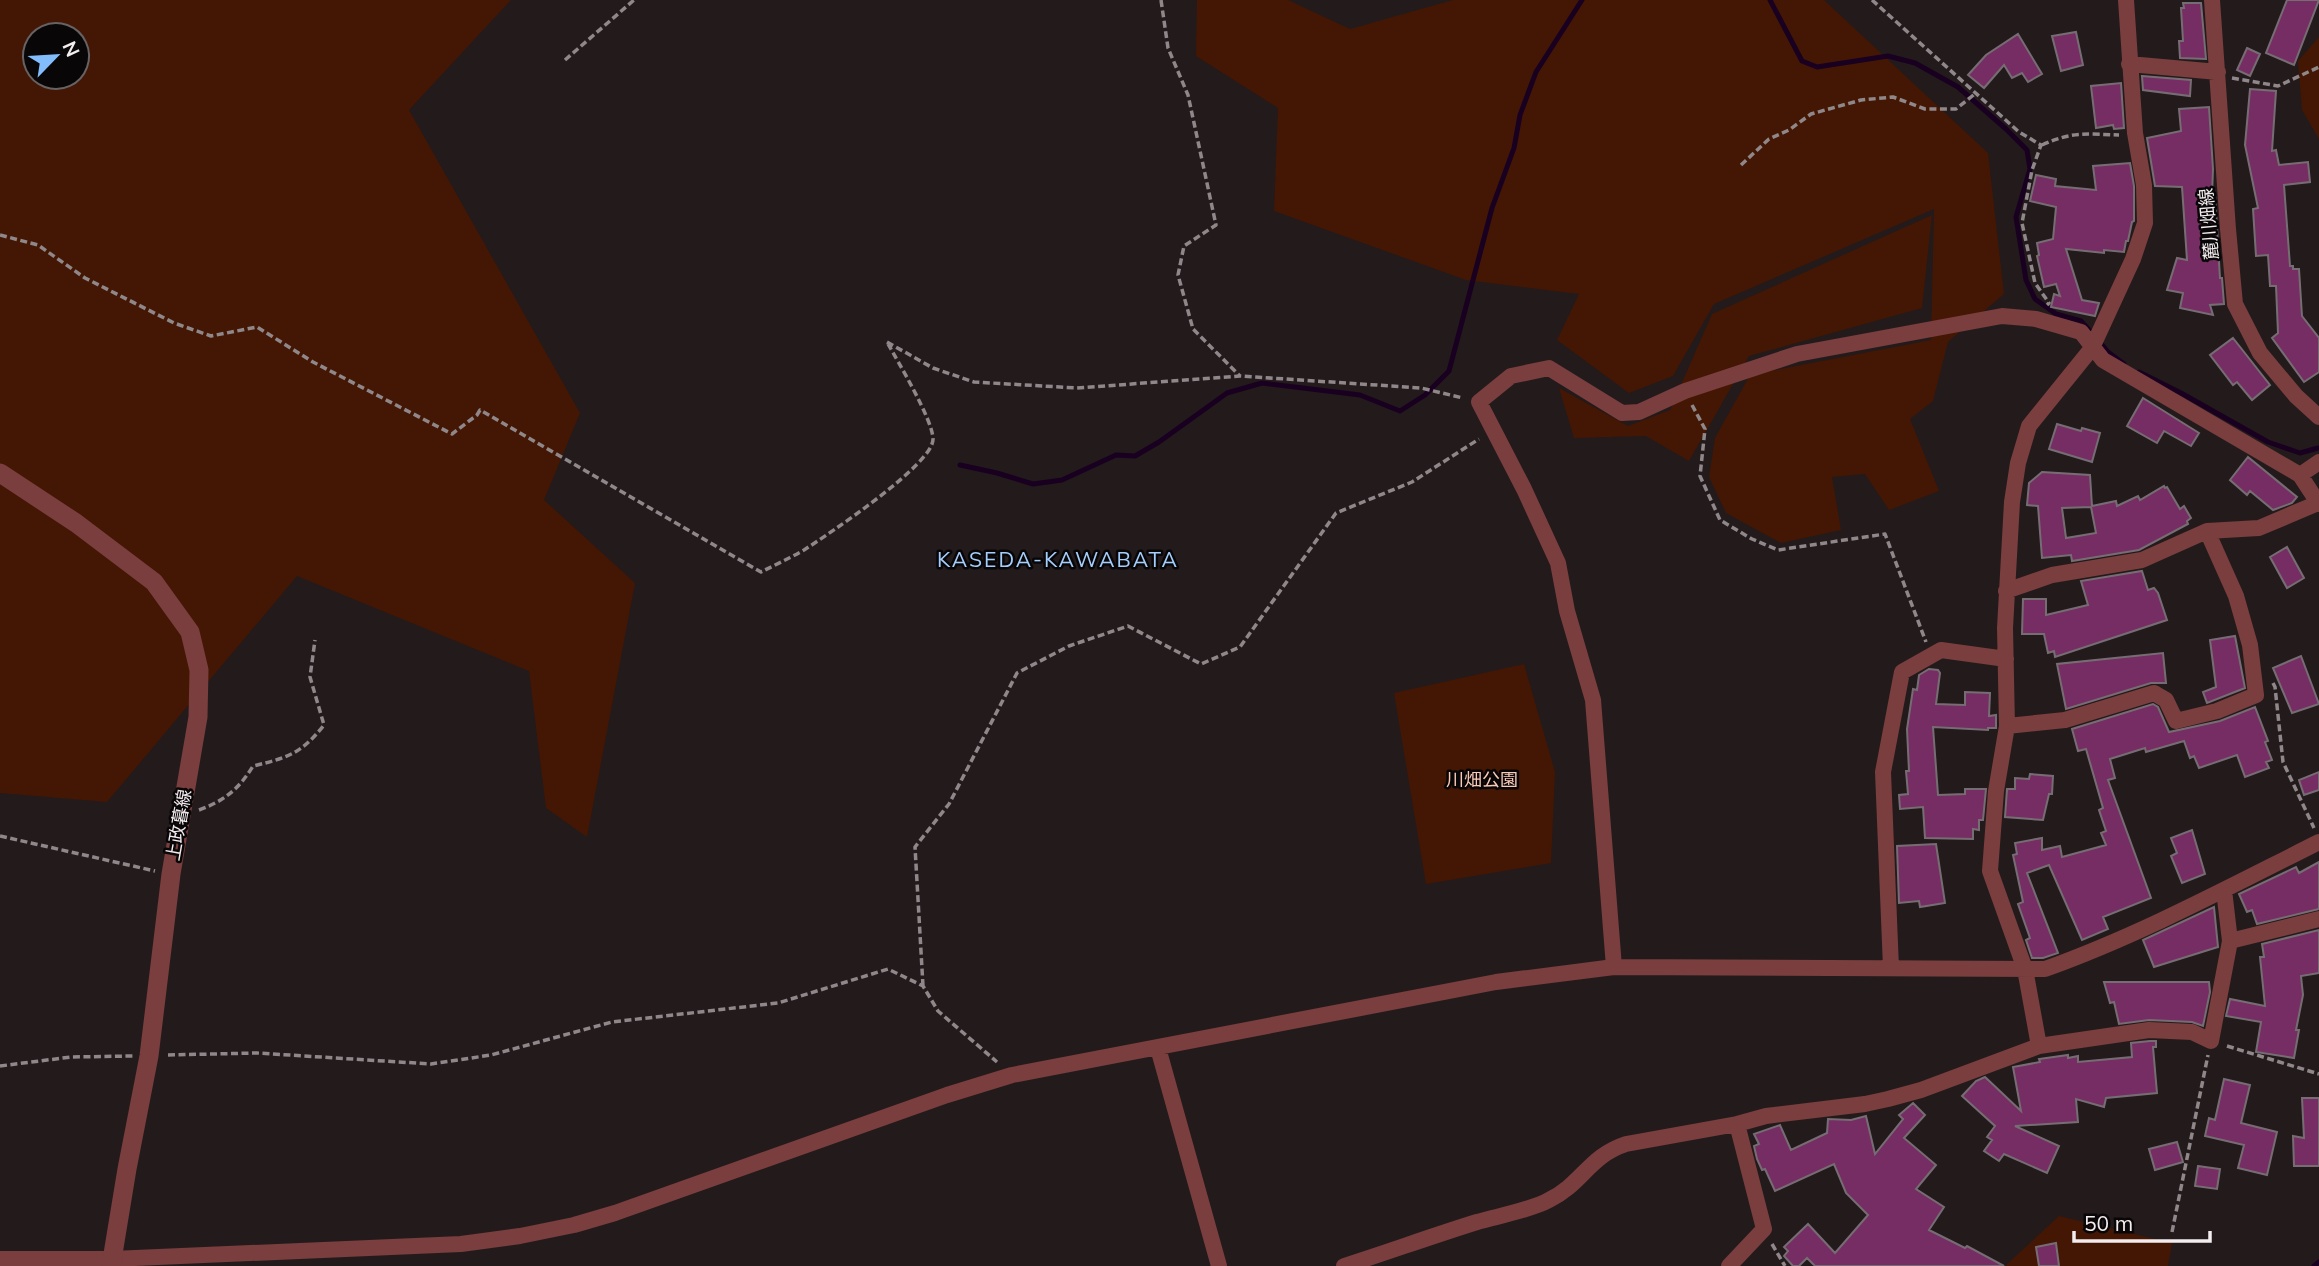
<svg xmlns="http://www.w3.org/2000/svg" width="2319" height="1266" viewBox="0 0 2319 1266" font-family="Mulish,'Noto Sans JP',sans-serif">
  <rect width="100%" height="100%" fill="#231a1c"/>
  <path fill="#431703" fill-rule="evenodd" d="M0,0h511l-102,110 171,303 -36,87 91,83 -48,254 -41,-29 -17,-137 -232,-95 -190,226 -107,-9zM35,35h42v42h-42z
    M1197,0h91l62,29 103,-29h371l164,153 16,141 -56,48 -15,59 -23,18 29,72 -50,19 -24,-36 -33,3 9,53 -60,13 -55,-30 -17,-36 6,-39 35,-63 181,-35 3,-131 -220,95 -41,72 -44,17 -72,-53 22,-46 -113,-14 -192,-69 4,-103 -82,-52z
    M2319,37v102l-17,-29 -4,-49z
    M1932,215l-10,93 -173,48 -60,105 -43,-25 -72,2 -15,-50 69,38 42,-16 42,-96z
    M1524,664l31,108 -4,91 -125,21 -32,-191z
    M2059,1216l113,27 -4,23h-163z"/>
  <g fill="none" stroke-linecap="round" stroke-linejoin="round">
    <path stroke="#190021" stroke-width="5" d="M1770,0l32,61 15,6 71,-11 27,7 43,24 48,42 21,21 3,19 -14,48 10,63 9,19 21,15 25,7 8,9
      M2098,340l10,12 16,12
      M2139,372l42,21 87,49 32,11 18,-5
      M960,465l37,8 36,11 29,-4 54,-25 19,1 24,-14 68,-49 35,-10 98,12 40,16 25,-16 24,-24 43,-163 22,-60 6,-33 16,-43 46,-72
      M2314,1266l5,-4"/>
  </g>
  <path fill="#762d64" stroke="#766d73" stroke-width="2" fill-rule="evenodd" d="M2287,0h32l-25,65 -28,-12z
    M2183,3h18l5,56 -26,-1 -1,-17h4l-2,-33h3z
    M2076,32l7,33 -22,6 -9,-35z
    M2018,34l24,40 -14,8 -6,-9 -10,5 -8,-13 -20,23 -16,-13 18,-20z
    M2247,48l13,6 -10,22 -13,-6z
    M2142,76l49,4 -1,16 -47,-6z
    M2121,83l3,45 -10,1 -1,-4 -17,3 -5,-42z
    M2250,89l26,2 -4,60 4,-1 3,15 29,-3 2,20 -26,3 6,81h3v3h6l3,47 17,22v34l-15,10 -32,-44 6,-5 -2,-47h-6l-2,-31 -12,1 -3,-47 5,-1 -13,-63z
    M2209,107l4,62 -1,26h3l5,83h2l2,26 -14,1 3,10 -33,-7 3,-15 -16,-3 10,-32 10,2 -5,-73 -27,-1 -8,-48 34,-7 -2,-22z
    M2130,163l4,23v35l-2,1 -4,19h-2l-2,11 -20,-2v3l-38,-4 16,51 17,3 -4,13 -44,-9 3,-13 6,2 -4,-12 -12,3 -7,-31 2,-1 -2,-12 16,-4 3,-32 -26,-6 6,-26 20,4 -1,7 41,4 -3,-24z
    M2233,338l37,47 -18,15 -15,-18 -4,3 -23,-30z
    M2143,398l56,35 -8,13 -27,-15 -7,12 -30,-17z
    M2057,424l24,7 1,-3 18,5 -8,29 -43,-13z
    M2248,457l49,40 -5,6 -19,7 -23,-19 -3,4 -17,-15z
    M2042,472l48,3 2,31 24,-5 1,5 21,-10 2,4 24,-14 1,2 2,-1 13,22 4,-3 7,12 -4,3 1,3 -49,26 -67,11 -1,-6 -29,3 -4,-52 -11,-1 2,-22zM2091,507l5,26 -30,5 -4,-30z
    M2287,547l17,31 -17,10 -17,-31z
    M2142,571l6,19 6,-2 4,5 9,27 -112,37 -1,-6 -6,2 -4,-19h-22l1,-35h23v16l42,-10 -7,-24z
    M2235,636l10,52 -38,15 -4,-11 13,-5 -6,-47z
    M2163,653l3,30h-15l-85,26 -9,-45z
    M2301,656l18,48 -27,9 -19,-45z
    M1929,669l9,1 2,3 -4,31 29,1v-13l25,1 -1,23 7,-1v13h-8v2l-55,-3 5,68 27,-1v-5h21l-3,31h-4v10l-6,-1v10l-48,-1 -2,-31 -23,2 -1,-14 9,-1 -2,-23h3l-2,-42 6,-40 4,1 2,-15z
    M2153,704l5,3 11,25 51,-11 35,-14 13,34 -3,1 7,18 -6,2 3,6 -24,9 -8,-22 -38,13 -5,-12 -4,2 -6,-17 -38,11 -1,-4 -35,11 5,19 -7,2 43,118 -48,19 5,12 -26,11 -33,-75 -22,8 31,80 -15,5h-11l-6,-18 4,-2 -12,-34 5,-2 -10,-47 4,-1 -2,-11 27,-5v12l18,-4 2,11 44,-12 -5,-12 5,-2 -7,-21 4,-2 -17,-59 -8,2 -6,-22z
    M2319,772v18l-15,5 -5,-15z
    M2030,774l23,2 -1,18h-3l-6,26 -38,-3 2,-28h8v-11l14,1z
    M2192,830l13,44 -23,9 -11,-27 6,-3 -6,-15z
    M1936,844l9,59 -25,4 -1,-6 -20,2 -2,-57z
    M2319,862v47l-62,15 -5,-14 -5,2 -8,-18 57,-27 3,6z
    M2214,907l4,40 -64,20 -11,-27z
    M2319,930v43l-18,3 2,19 -7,35h3l-5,28 -38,-6 5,-30 -35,-6 4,-17 35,7 -5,-49h4l-2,-13z
    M2104,982h105l1,10 -7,34 -11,-4 -43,-2 -30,4 -5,-22 -4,1z
    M2150,1041h6v6h-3l4,46 -51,5 -2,9 -28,-8 2,23 -63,4 44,20 -12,27 -43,-19 -5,7 -15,-10 8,-11 -5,-3 8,-11 -33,-30 14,-15 9,-4 36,34 -8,-44 27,-5 -1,-3 29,-4v3l10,-2v6l54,-5 -1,-14z
    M2224,1079l26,6 -9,38 36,9 -10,43 -29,-7 6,-23 -39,-9 4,-18 6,2z
    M2302,1098h17v68h-25l-1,-30 11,2z
    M1913,1103l12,12 -21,23 32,27 -20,24 28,18 -15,23 36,18 2,-2 37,20h-189l-8,-8 -8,8h-6l-9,-10 4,-5 -4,-4 24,-23 27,29 33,-38 -22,-22 -12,-29 -59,27 -10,-22 -3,1 -5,-11 -3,-13 5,-2 -5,-10 26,-9 11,25 36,-17 1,-14 23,1 15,-4 9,38 28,-35 -4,-4z
    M2177,1142l6,20 -28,8 -6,-21z
    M2198,1166l22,3 -3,20 -22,-3z
    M2056,1243l3,23h-20l-3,-19z"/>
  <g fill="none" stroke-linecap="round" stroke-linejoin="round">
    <path stroke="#8f8789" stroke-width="3.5" stroke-dasharray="7 3.5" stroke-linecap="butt" d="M1161,0l7,48 20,47 28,130 -32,21 -6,29 15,54 47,47
      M1872,0l147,132 22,13 -9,25 -10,53 13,60 14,20 -2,2
      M565,60l69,-60
      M2232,78l46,8 41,-19
      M2042,145c31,-14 44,-11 77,-10
      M1741,165l28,-26 20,-9 22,-16 50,-14 32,-3 32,12h31l20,-16
      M0,235l38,10 47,33 89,45 37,13 46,-9 56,35 139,72 25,-19 3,-5 281,162c14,-7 29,-14 43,-22 23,-15 130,-86 129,-111 0,-19 -35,-77 -46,-97
      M887,342l46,26 41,14 103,6 163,-12 181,12 42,10
      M1692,405l13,24 -5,47 20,44 32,19 26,11 107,-16 41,108
      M2273,683l2,4 8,75 31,66
      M199,810c25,-9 40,-21 54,-44 34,-8 48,-12 71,-41l-14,-48 5,-37
      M0,836l155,35
      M923,986l-8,-139 34,-43 68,-131 52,-27 59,-20 73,38 39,-17 96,-134 76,-31 67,-43
      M2227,1046l92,28
      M168,1055l89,-2 174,11 60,-9 121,-33 166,-19 110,-34 35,17 15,25 59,51
      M0,1066l71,-9 62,-1
      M2172,1232l36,-177
      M1772,1244l13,22"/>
    <path stroke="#793e3d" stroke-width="16" d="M2212,0l16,229 7,75 25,49 36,43 23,21
      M2129,64l89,8
      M2300,475l19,-13
      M2006,591l46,-16 90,-15 65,-29 52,-3 59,-25
      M2007,726l58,-6 89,-27 12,7 10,21 41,-10 39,-16 -6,-50 -14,-49 -29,-65
      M2230,941l89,-22
      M1614,967l-21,-267 -26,-89 -9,-48 -34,-74 -45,-87 32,-26 38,-8 73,45 17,-1 46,-21 112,-37 205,-38 34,3 45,13 22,28 197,115 19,29
      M1891,968l-8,-196 19,-100 39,-22 65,9
      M2039,1046l-14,-77 -35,-98 6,-80 11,-65 -2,-98 7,-126 6,-39 11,-37 63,-78 41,-89 12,-36 -1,-38 -9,-52 -9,-133
      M1158,1048l61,218
      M0,1259h112l349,-15 59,-8 54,-11 41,-12 332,-118 65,-20 484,-93 118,-15 431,2c95,-34 184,-82 274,-127
      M1344,1266c44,-14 88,-30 133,-44 21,-6 54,-12 72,-22 33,-16 40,-44 77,-56l111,-20 29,-8 99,-12 23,-5 33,-9 118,-44 110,-16 43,2 19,9 19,-100 -6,-51
      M1729,1266l35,-37 -27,-105"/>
    <path stroke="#793e3d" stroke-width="19" d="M0,473l76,50 78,59 36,50 9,38 -1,47 -27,157 -22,182 -22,113 -16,97"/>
  </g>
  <g text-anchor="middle" stroke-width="5" stroke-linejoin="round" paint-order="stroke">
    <g font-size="18" fill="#f4edef" stroke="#090607">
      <text transform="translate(2209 224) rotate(-95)" y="6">麓川畑線</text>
      <text transform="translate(179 825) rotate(-80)" y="6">上政暮線</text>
    </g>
    <g font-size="18" fill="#facab6" stroke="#090607">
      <text x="1482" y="786">川畑公園</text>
    </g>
    <g font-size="21" letter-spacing="2" fill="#a4cefd" stroke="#090607">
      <text x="1058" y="567">KASEDA-KAWABATA</text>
    </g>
  </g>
  <g transform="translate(56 56) rotate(65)"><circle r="33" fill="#090607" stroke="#676264" stroke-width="2"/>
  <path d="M0-5L12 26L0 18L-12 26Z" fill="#83bcfb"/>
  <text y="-10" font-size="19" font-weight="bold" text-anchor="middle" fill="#f4edef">N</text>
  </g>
  <path d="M2074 1231v10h136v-10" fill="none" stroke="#f4edef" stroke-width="3.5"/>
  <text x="2084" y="1231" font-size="21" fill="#f4edef" stroke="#090607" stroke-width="5" paint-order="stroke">50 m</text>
</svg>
